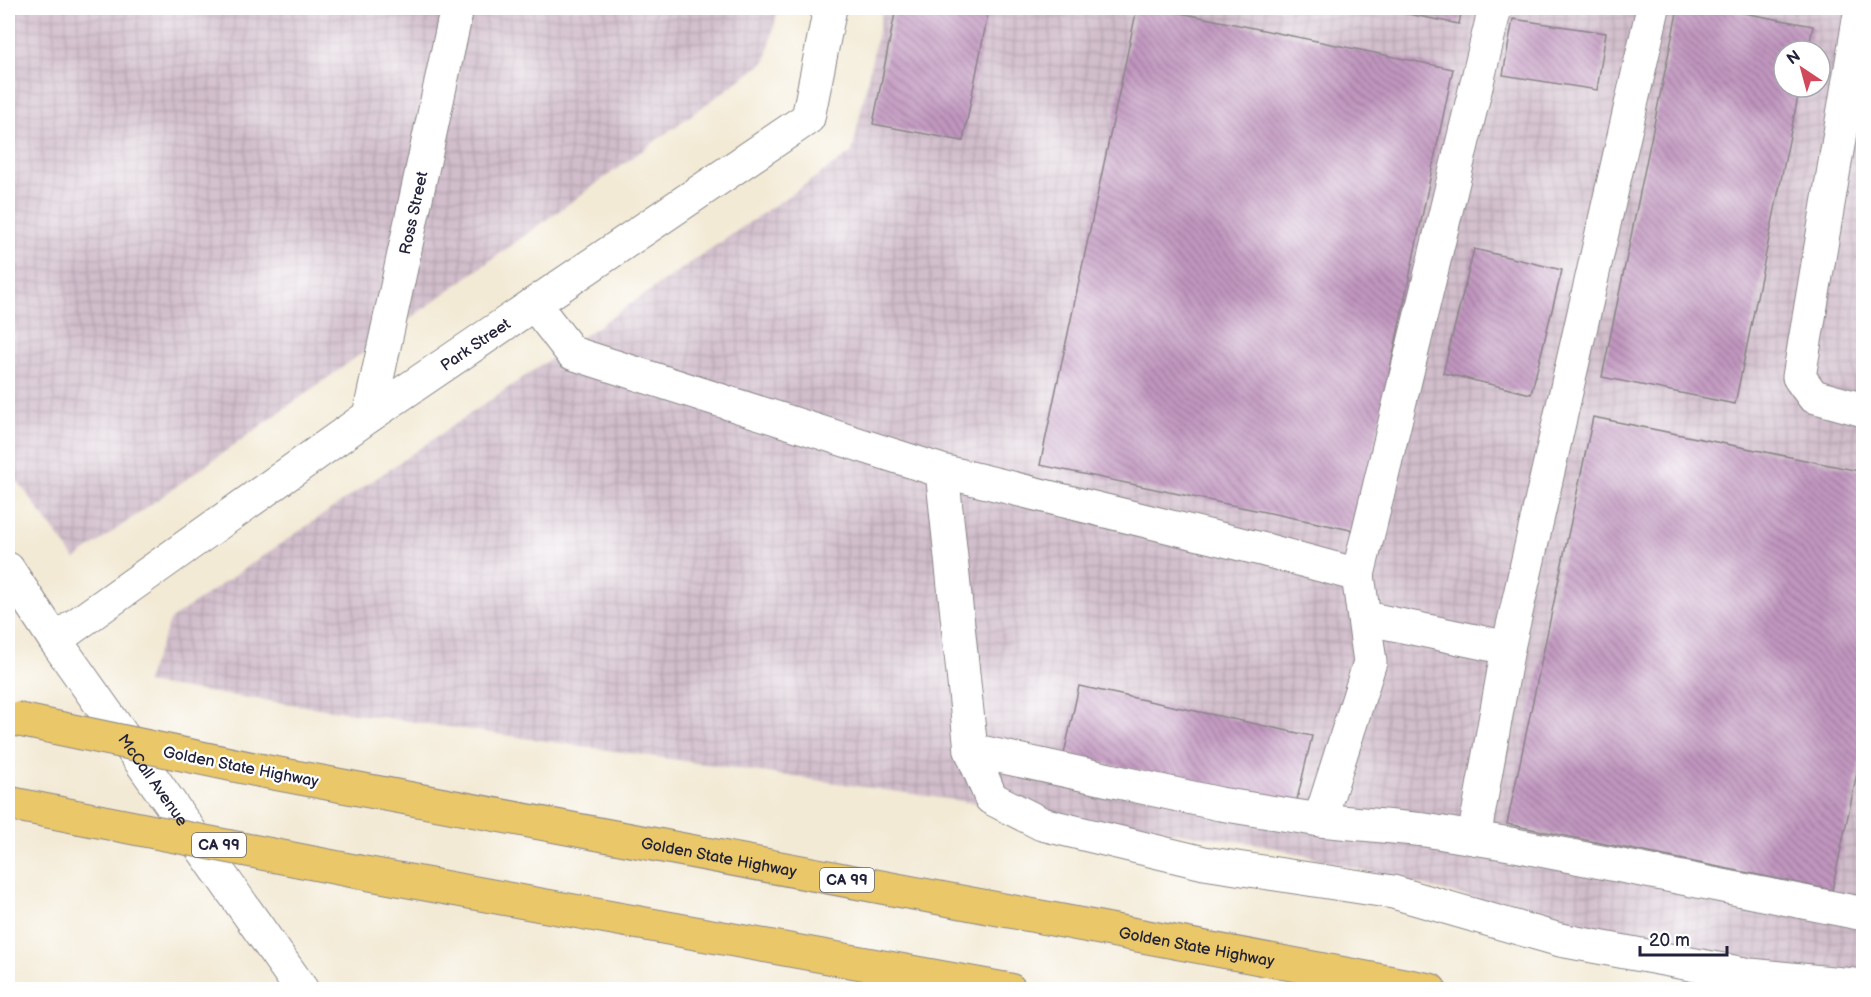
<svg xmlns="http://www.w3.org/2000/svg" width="1871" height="997" viewBox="0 0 1871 997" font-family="'Balsamiq Sans',sans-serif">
  <defs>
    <pattern id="industrial-grid" width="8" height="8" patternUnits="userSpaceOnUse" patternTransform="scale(1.5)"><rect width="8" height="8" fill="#d1bdcb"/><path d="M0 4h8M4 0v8" fill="none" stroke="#b3a2af"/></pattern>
    <pattern id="building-back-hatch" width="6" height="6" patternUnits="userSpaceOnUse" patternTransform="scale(1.5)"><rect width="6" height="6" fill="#c196bf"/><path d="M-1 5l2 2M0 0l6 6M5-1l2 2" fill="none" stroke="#9c7a9c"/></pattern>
  </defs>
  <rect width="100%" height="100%" fill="#fff"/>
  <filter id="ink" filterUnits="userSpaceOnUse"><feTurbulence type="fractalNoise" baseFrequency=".0167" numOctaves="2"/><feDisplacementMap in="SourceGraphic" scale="12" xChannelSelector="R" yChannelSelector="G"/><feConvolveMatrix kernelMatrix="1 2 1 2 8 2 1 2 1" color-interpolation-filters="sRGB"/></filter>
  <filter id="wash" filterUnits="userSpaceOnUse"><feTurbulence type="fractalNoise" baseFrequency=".008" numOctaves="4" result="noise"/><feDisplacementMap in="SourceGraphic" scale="24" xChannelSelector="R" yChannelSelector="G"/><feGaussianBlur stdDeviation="1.35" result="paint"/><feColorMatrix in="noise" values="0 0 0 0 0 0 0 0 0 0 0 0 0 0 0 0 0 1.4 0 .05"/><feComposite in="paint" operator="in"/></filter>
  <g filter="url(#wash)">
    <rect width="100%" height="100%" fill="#f3ead5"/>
    <path fill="url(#industrial-grid)" fill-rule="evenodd" d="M8,8h770l-12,53 -387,280 -304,218 -67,-91z
      M883,8h980v981h-36l-563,-144 -1119,-162 26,-64 681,-467zM1784,51h36v36h-36z"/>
    <g id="blocks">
      <path fill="url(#building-back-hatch)" d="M896,8h93l-26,133 -90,-17z
        M1137,8h19l297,61 -97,462 -316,-66z
        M1678,8h39l96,18 -5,25h-24v36h16l-65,317 -133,-27z
        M1383,9v-1h79l-3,16z
        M1513,19l93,14 -9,57 -94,-15z
        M1474,249l88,21 -31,124 -88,-21z
        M1593,417l271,55v269l-32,149 -325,-66z
        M1079,686l233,50 -16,68 -232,-50z"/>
    </g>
  </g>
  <g filter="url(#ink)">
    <use href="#blocks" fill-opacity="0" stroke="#8a8688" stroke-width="1.5"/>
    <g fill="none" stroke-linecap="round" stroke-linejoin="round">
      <defs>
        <g id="minor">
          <path d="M1861,8l-62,369 14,19 51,14"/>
          <path d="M534,304l38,49 370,118 323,79 93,25 12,87 -50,158 -100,-16 -249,-54 -29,-279"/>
          <path id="s1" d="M369,416l88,-408"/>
          <path id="s2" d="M8,569l47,71 247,350"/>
          <path d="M1358,575l137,-567"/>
          <path d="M1365,618l143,30 145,-640"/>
          <path id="s3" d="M55,640l314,-224 439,-298 22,-110"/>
          <path d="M971,750l20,48 51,26 162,39 189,29 167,48 190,35 114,11"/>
          <path d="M1320,820l105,10 85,14 354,70"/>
          <path d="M1474,838l34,-190"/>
        </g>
        <g id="highway">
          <path id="s4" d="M263,771l1167,219"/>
          <path d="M8,803l70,14"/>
          <path d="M359,872l651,118"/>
        </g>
      </defs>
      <use href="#minor" stroke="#8a8688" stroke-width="35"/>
      <use href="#highway" stroke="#8a8688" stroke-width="35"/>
      <use href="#minor" stroke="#fff" stroke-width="33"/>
      <use href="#highway" stroke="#eac769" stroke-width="33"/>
      <defs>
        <path id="highway-bridge" d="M15,719l248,52
          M78,817l281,55"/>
      </defs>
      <use href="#highway-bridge" stroke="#8a8688" stroke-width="35" stroke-linecap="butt"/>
      <use href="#highway-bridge" stroke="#eac769" stroke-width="33"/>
    </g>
  </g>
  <g text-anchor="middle" stroke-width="4.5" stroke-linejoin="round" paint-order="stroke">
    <g fill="#fff" stroke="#646476" stroke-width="1.5">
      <rect x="192" y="833" width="54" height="24" rx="4.5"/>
      <rect x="820" y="868" width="54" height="24" rx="4.5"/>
    </g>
    <g font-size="15" font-weight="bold" fill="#22223b">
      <text x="219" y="850">CA 99</text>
      <text x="847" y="885">CA 99</text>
    </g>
    <g font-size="16" fill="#22223b" stroke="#fff">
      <text dy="6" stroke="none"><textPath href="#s1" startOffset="208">Ross Street</textPath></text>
      <text dy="6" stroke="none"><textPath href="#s3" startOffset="514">Park Street</textPath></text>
      <text transform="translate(241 766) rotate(11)" y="6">Golden State Highway</text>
      <text dy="6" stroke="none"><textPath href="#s2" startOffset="256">McCall Avenue</textPath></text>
      <text dy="6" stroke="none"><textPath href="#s4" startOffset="464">Golden State Highway</textPath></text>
      <text dy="6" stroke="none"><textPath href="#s4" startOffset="950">Golden State Highway</textPath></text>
    </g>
  </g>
  <rect width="1871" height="997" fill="none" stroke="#fff" stroke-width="30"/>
  <g transform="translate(1802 69) rotate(324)"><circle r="28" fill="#ffffff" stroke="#a7a7b1" stroke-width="1.5"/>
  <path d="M0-4.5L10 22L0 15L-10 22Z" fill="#d1495b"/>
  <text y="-9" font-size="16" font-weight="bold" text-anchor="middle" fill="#22223b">N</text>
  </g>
  <path d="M1640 946v9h87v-9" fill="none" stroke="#22223b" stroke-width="3"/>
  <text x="1649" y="946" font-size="18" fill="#22223b" stroke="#ffffff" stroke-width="4.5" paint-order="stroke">20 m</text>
</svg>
